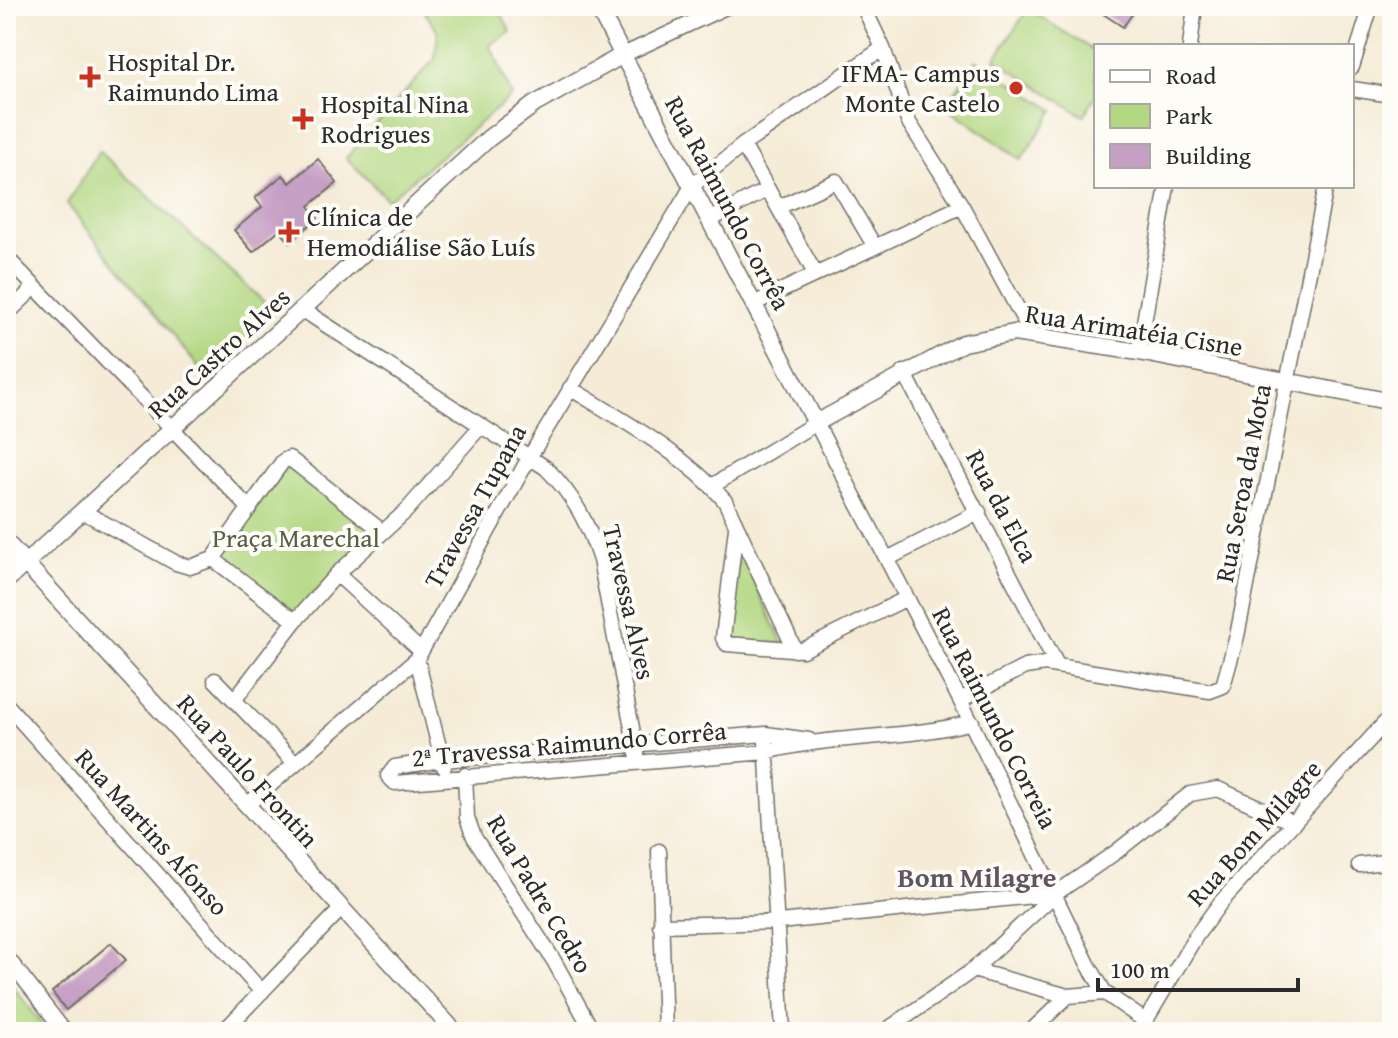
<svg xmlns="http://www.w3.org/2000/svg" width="1398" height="1038" viewBox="0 0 1398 1038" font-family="'Gentium Book Plus',serif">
  <rect width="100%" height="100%" fill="#fdfcf7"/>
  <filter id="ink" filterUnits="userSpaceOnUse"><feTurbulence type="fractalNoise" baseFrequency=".0125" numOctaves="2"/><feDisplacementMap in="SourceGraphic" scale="16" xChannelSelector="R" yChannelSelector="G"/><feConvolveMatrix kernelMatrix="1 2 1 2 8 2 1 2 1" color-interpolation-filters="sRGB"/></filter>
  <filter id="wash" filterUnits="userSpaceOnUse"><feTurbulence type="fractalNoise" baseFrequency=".006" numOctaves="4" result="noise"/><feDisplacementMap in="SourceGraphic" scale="32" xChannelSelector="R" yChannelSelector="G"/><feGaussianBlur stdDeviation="1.8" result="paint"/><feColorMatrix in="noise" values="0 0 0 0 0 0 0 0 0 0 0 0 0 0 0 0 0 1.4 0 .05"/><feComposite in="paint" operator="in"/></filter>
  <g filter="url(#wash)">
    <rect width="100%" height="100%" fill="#f5ebd6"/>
    <path fill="#b2d781" stroke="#6e8156" stroke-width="2" d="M421,6h76l14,26 -21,13 22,51 -124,104 -42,-42 89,-99 3,-27z
      M1028,9l68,43v43l-12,21 -89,-57z
      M976,60l78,50 -33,50 -75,-54z
      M99,151l176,161 -68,66 -140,-174z
      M288,463l88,67 -81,85 -76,-59z
      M738,546l45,98 -57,-3z
      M6,977l42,55h-42z"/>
    <g id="blocks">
      <path fill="#c6a0c4" d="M1091,6h47l-15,21z
        M318,159l19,24 -28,23 9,12 -28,24 -11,-12 -26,22 -19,-22 28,-23 -7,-9 28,-23 7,8z
        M111,943l15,17 -60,50 -14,-18z"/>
    </g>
  </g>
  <g filter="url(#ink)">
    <use href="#blocks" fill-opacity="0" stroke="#726e67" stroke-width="2"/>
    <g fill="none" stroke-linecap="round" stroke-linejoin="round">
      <defs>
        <path id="minor" d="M863,6l20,42 25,73 54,85 70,129
          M1190,46l5,-40
          M623,55l105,-49
          M1352,67l19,-61
          M1352,89l40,6
          M743,145l73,130
          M779,207l57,-26 39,66
          M710,220l58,-31
          M6,257l244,252
          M753,304l209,-98
          M303,310l243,158c28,28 42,55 54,92l37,194
          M6,315l29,-28
          M1139,352l28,-166
          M904,372l152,291
          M570,388c53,33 114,65 155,113l70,149
          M712,486l104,-63 144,277 128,264 17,29 40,28
          M82,511l94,52 14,4 23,-8 70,-98 6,-3 94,74
          M736,528l-13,110 4,6 76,6 104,-52
          M213,559l82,62
          M887,559l92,-47
          M337,574l84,77
          M417,659l27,108
          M215,680l78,81
          M235,699l60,-78 42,-47 69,-63 75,-85
          M960,700l65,-33 20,-3 165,27 13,-5 14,-50 89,-450
          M6,704l256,288
          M809,740l-43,-6 -324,26 -47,7 -7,9 7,7 371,-31c68,-18 138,-12 206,-30
          M766,742l17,290
          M465,775l2,43 7,19 80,124 39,71
          M247,805l170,-146 112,-201 163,-272 51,-41 140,-97
          M659,851l6,181
          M1359,865l33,-4
          M660,925l119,-3 275,-28
          M6,956l59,76
          M973,970l95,26 37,-3
          M223,1032l118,-123
          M884,1032l89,-62 82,-76 61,-42 74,-58 28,-5 76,34
          M1030,1032l38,-36
          M1139,1032l57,-96 25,-34 171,-187"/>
        <path id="tertiary" d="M597,6l219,417 147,-80 51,-10 125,19 253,50
          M6,542l449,490
          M6,581l483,-443 46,-34 88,-49"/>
      </defs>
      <use href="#minor" stroke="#726e67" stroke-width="17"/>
      <use href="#tertiary" stroke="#726e67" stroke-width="19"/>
      <use href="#minor" stroke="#fff" stroke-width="14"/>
      <use href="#tertiary" stroke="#fff" stroke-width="16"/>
    </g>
  </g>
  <g fill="#c8321e" stroke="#fdfcf7" stroke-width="3">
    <path d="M86 65h8v8h8v8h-8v8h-8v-8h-8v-8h8z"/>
    <circle cx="1016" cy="88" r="8"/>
    <path d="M299 107h8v8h8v8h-8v8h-8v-8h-8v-8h8z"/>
    <path d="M285 220h8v8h8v8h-8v8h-8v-8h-8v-8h8z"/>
  </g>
  <g text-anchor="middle" stroke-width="8" stroke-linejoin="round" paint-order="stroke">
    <g font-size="26" fill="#2b2b2b" stroke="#fdfcf7" text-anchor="start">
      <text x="108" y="71">Hospital Dr.<tspan x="108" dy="30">Raimundo Lima</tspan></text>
      <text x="1000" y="82" text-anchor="end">IFMA- Campus<tspan x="1000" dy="30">Monte Castelo</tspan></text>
      <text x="321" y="113">Hospital Nina<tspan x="321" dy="30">Rodrigues</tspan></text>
      <text x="307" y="226">Clínica de<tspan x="307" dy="30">Hemodiálise São Luís</tspan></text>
    </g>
    <g font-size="26" fill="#2b2b2b" stroke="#fdfcf7">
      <text transform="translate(728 203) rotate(62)" y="9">Rua Raimundo Corrêa</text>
      <text transform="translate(1134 330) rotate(9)" y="9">Rua Arimatéia Cisne</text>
      <text transform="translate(219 353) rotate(-42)" y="9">Rua Castro Alves</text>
      <text transform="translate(1243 483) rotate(-79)" y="9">Rua Seroa da Mota</text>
      <text transform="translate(475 506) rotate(-61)" y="9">Travessa Tupana</text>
      <text transform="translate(1002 506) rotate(62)" y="9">Rua da Elca</text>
      <text transform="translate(629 602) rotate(77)" y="9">Travessa Alves</text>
      <text transform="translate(995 718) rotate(63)" y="9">Rua Raimundo Correia</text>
      <text transform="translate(569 744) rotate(-5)" y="9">2ª Travessa Raimundo Corrêa</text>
      <text transform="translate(248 771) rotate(48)" y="9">Rua Paulo Frontin</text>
      <text transform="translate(152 832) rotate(48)" y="9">Rua Martins Afonso</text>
      <text transform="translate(1254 833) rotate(-48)" y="9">Rua Bom Milagre</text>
      <text transform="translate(540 894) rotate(59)" y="9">Rua Padre Cedro</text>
    </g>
    <g font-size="26" fill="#545f45" stroke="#fdfcf7">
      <text x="296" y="547">Praça Marechal</text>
    </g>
    <g font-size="28" font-weight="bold" fill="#615461" stroke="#fdfcf7">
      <text x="977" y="887">Bom Milagre</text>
    </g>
  </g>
  <rect width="1398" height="1038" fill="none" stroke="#fdfcf7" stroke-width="32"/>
  <rect x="1094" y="44" width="260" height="144" fill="#fdfcf7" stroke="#a9a8a5" stroke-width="2"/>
  <rect x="1110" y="70" width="40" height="12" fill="#ffffff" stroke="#a9a8a5" stroke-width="2"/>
  <text x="1166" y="84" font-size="24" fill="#2b2b2b">Road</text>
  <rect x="1110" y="104" width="40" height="24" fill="#b2d781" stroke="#a9a8a5" stroke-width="2"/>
  <text x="1166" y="124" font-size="24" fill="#2b2b2b">Park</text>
  <rect x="1110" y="144" width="40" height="24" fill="#c6a0c4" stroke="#a9a8a5" stroke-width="2"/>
  <text x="1166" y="164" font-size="24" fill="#2b2b2b">Building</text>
  <path d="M1098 978v12h200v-12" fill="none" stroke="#2b2b2b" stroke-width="4"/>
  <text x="1110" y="978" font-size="24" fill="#2b2b2b" stroke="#fdfcf7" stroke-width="6" paint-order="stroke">100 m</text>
</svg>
